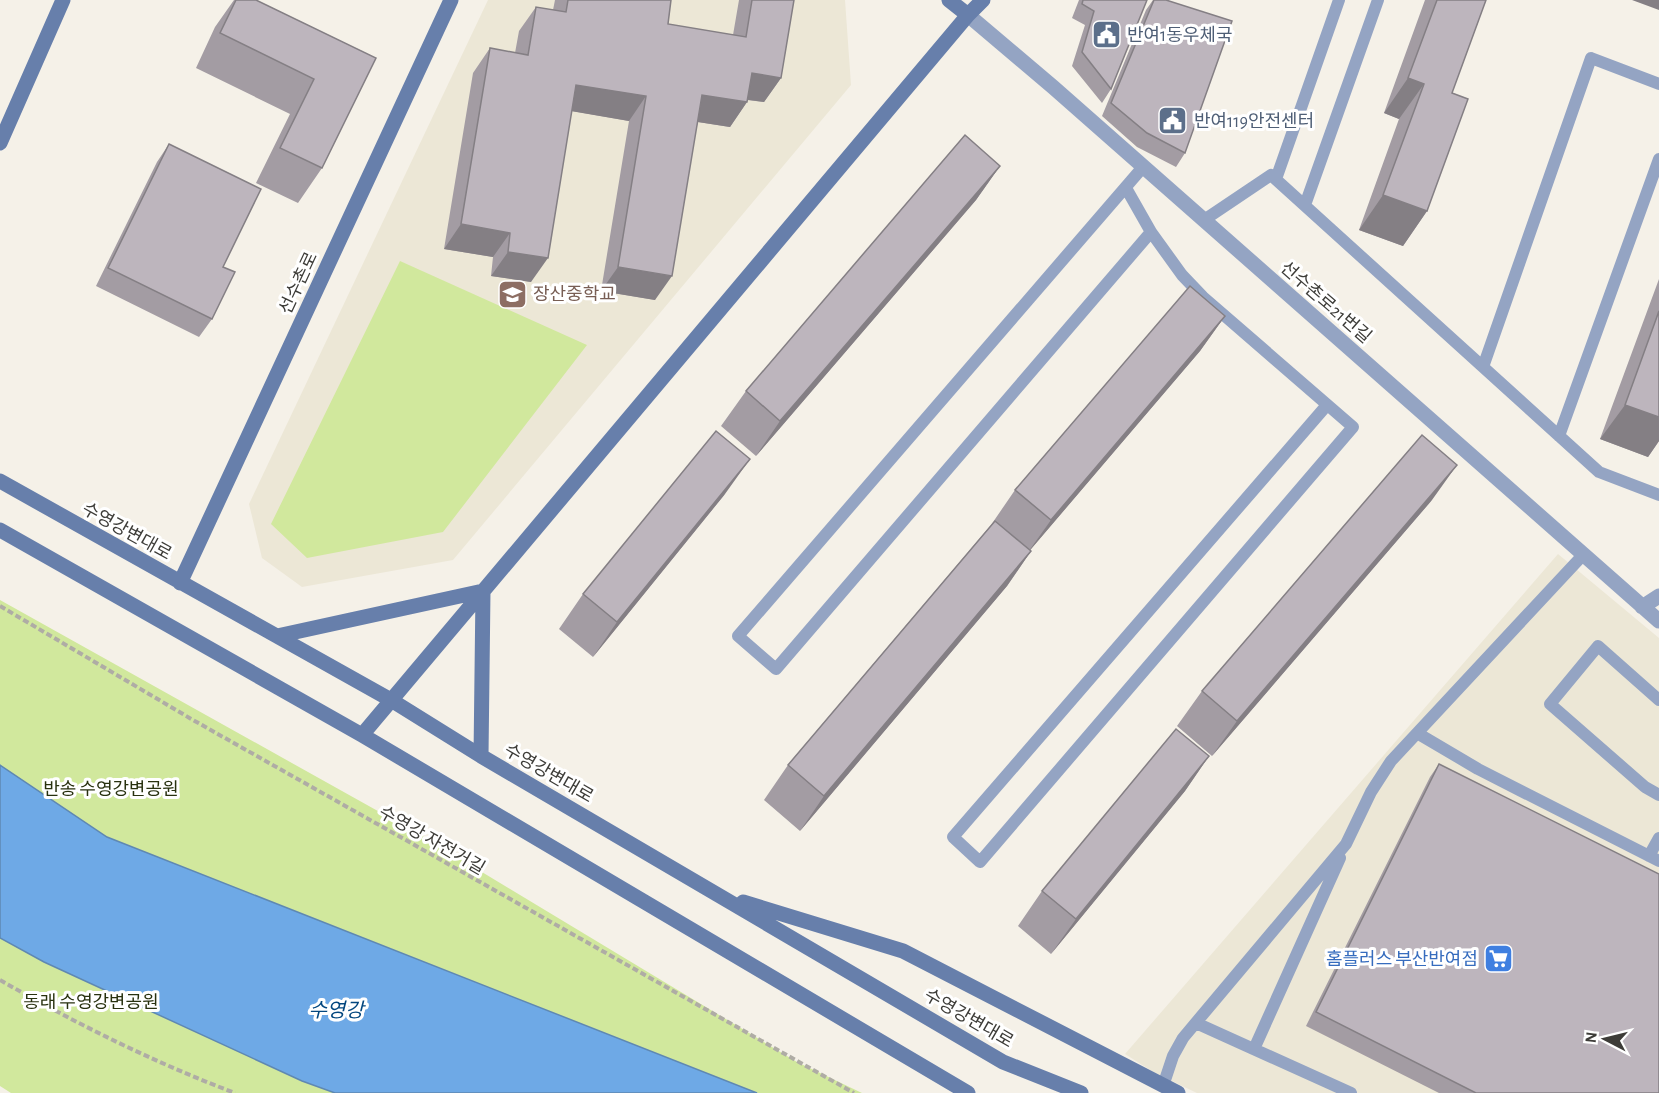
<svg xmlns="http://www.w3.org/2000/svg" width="1659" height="1093" viewBox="0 0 1659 1093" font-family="'Alegreya Sans','Noto Sans KR',sans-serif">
  <rect width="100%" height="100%" fill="#f5f1e8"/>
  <path fill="#ece7d6" d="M488,0h357l6,85 -398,475 -151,27 -40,-29 -13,-54z
    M1558,554l101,84v455h-462l-42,-20 -30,-19z"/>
  <path fill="#d1e89d" d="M400,261l187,84 -144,187 -136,26 -36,-34z
    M0,600l419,234 378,228 65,31h-851l-11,-7z"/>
  <path fill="#6ea9e6" stroke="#5f88b2" stroke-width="1.5" d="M0,765l107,72 650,256h-422l-33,-12 -258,-119 -44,-24z"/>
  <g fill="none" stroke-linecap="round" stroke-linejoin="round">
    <path stroke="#afaca5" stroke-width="4" stroke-dasharray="6 3" stroke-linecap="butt" d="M0,606l193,114 661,373
      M0,980c75,43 153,82 235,113"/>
    <path stroke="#94a4c3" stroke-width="12" d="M1276,179l63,-179
      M1126,188l25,44 -375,437 -38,-33 405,-469
      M1305,205l73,-205
      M1204,220l67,-45 328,297 60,23
      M1151,232l31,43 21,22 150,130 -373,435 -27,-25 374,-432
      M1483,367l108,-309 68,26
      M1559,436l100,-277
      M1659,700l-61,-54 -48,58 95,83 14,8
      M1417,733l61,36 181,92
      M1649,856l10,-18
      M1196,1023l155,70
      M1254,1049l86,-191
      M1163,1086l10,-30 10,-18 163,-194 25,-52 20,-31 192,-206"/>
    <path stroke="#94a4c3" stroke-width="15" d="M968,15l85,72 606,534
      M1642,607l17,-11"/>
    <path stroke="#677fab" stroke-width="15" d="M949,0l19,15
      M0,143l63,-143
      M0,481l391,219 90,56 522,306 78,31
      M0,530l362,205 606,358
      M180,583l271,-583
      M277,636l206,-45 -2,165
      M362,735l606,-720 15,-15
      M743,902l160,49 275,142"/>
  </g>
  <path fill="#a39ca3" d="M234,0h22l120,58 -54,110 -24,35 -42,-20 34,-69 -94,-46 19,-41z
    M555,0h116l-3,24 65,11 6,-35h55l-13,78 -17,24 -17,-2v2l-17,25 -32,-5 -43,178 -54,-9 28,-170 -57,-10 -41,171 -40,-6 2,-19 -49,-8 29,-176 17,-25 25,5 4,-22 17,-24 17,3z
    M1079,0h68l-36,89 -9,14 -30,-37 13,-41 -13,-7z
    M1153,0h13l19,153 -9,14 -39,-20 -35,-31 44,-106z
    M1425,0h61l-34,93 -25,118 -24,35 -44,-16 40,-111 -15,-6z
    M169,144l54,123 -11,52 -13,18 -103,-51 61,-124z
    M1000,166l-24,34 -220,256 -35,-30 25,-35z
    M1659,279v162l-11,16 -48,-18z
    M1225,316l-25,35 -170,199 1,1 -24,35 -207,245 -36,-31 24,-35 203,-240 24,-35z
    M725,494l-132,163 -34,-28 24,-35z
    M1432,500l-220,256 -35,-30 25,-35z
    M1209,756l-24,35 -134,163 -33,-28 24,-35z
    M1439,764l220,329h-220l-133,-67 124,-249z"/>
  <path fill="#847f84" d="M1632,0h27v10z
    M752,73l29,5 -17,24 -29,-4z
    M1408,78l16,6 -25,35 -15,-6z
    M576,85l70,11 -17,25 -70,-12z
    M702,95l45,7 -17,25 -45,-7z
    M1000,166l-24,34 -220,256 24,-35z
    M1383,195l44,16 -24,35 -44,-16z
    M461,224l49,9 -17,24 -49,-8z
    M508,252l40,6 -17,24 -40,-6z
    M618,267l54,9 -17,24 -54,-9z
    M1225,316l-25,35 -174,204 25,-35z
    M1625,405l34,12v24l-11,16 -48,-18z
    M750,459l-25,35 -132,163 24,-35z
    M1457,465l-25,35 -220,256 25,-35z
    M1031,551l-24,35 -207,245 24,-35z
    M1209,756l-24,35 -134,163 25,-35z"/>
  <path fill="#bdb5bd" stroke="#847f84" stroke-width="1.5" d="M236,0h20l120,58 -54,110 -42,-20 34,-69 -94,-46z
    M568,0h103l-3,24 78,13 6,-37h42l-13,78 -29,-5 -5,29 -45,-7 -30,181 -54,-9 28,-171 -70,-11 -28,173 -40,-6 2,-19 -49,-9 29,-176 38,7 8,-48 30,5z
    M1083,0h64l-36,89 -29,-37 12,-41 -12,-7z
    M1154,0h12l66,21 -47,132 -38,-20 -36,-30z
    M1437,0h49l-34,93 16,6 -41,112 -44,-16 41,-111 -16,-6z
    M965,135l35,31 -220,255 -34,-30z
    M169,144l92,45 -38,78 12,5 -23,47 -104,-51z
    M1190,286l35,30 -174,204 -36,-30z
    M1659,311v106l-34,-12z
    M716,431l34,28 -133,163 -34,-28z
    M1422,435l35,30 -220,256 -35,-30z
    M995,521l36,30 -207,245 -36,-31z
    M1176,729l33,27 -133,163 -34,-28z
    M1439,764l220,110v219h-183l-160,-81z"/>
  <defs>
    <symbol id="civic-square" viewBox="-11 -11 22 22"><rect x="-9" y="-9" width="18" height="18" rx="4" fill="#5c6f8a" stroke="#fff"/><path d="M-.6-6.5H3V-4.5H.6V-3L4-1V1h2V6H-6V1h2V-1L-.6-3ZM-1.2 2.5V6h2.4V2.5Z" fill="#fff"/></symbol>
    <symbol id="school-square" viewBox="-11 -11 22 22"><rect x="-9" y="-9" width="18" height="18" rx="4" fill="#8d6e63" stroke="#fff"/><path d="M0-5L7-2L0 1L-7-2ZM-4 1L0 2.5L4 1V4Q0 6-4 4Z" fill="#fff"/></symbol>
    <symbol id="supermarket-square" viewBox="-11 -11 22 22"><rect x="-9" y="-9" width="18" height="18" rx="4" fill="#3f7fe0" stroke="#fff"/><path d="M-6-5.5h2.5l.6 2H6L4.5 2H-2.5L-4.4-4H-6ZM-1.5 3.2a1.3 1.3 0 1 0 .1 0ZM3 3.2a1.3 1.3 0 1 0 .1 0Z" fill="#fff"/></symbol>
  </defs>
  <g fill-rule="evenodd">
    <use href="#civic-square" x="1090" y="18" width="33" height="33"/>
    <use href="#civic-square" x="1156" y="104" width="33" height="33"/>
    <use href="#school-square" x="496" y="278" width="33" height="33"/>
    <use href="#supermarket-square" x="1482" y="942" width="33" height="33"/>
  </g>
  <g text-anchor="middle" stroke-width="6" stroke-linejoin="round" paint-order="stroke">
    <g font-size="18" fill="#4e5e75" stroke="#fff" text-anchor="start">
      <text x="1127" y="41">반여1동우체국</text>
      <text x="1194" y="127">반여119안전센터</text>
    </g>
    <g font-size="18" fill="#3d3c38" stroke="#fff">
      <text transform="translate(298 283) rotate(-65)" y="6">선수촌로</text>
      <text transform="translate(1326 302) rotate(41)" y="6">선수촌로21번길</text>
      <text transform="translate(127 531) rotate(29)" y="6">수영강변대로</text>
      <text transform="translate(549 773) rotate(30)" y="6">수영강변대로</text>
      <text transform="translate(432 840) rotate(30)" y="6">수영강 자전거길</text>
      <text transform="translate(969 1018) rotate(30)" y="6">수영강변대로</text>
    </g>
    <g font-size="18" fill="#785e54" stroke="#fff" text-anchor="start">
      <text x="533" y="300">장산중학교</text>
    </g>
    <g font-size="18" fill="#28310f" stroke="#fff">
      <text x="111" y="795">반송 수영강변공원</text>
      <text x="91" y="1008">동래 수영강변공원</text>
    </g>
    <g font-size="18" fill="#366cbe" stroke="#fff" text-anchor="end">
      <text x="1478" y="965">홈플러스 부산반여점</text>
    </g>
    <g font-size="20" font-style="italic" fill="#03477f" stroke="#fff">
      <text x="336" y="1017">수영강</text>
    </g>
  </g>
  <g transform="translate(1605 1039) rotate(277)" stroke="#ffffff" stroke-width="4.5" paint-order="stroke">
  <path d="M0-4.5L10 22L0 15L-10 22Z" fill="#3d3c38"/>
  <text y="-9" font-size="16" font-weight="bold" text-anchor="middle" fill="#3d3c38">N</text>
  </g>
</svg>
